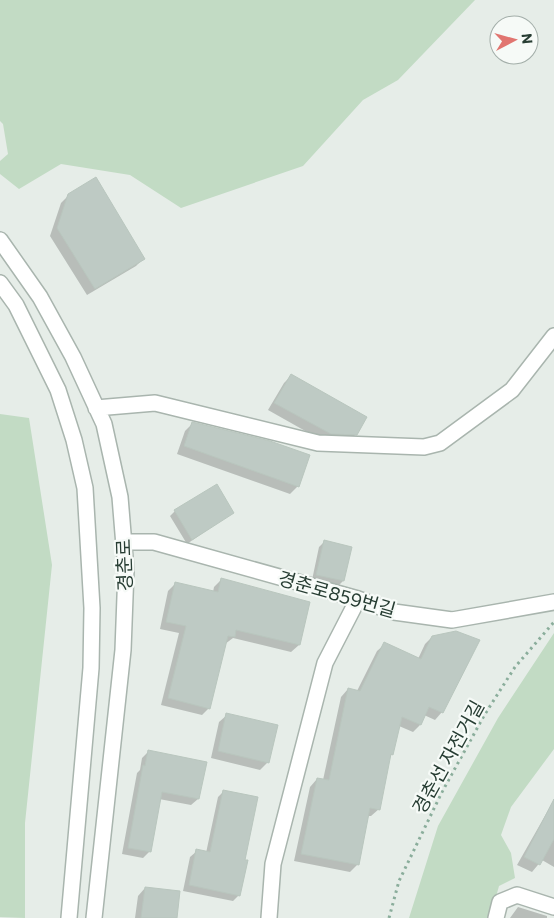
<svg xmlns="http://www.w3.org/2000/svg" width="554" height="918" viewBox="0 0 554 918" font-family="Commissioner,'Noto Sans KR',sans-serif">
  <rect width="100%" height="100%" fill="#e6ede8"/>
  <path fill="#c2dbc4" d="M0,0h475l-77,80 -35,20 -60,66 -122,42 -51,-33 -69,-11 -42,25 -19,-15v-13l8,-7 -5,-30 -3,-3z
    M0,414l29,4 23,147 -27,258v95l-25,-1z
    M554,633v116l-43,58 -10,28 10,18 4,25 -16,8 -9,32h-81l29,-92 60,-108z"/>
  <path fill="#0003" d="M69,195l75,63 -8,8 -49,29 -37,-59 11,-33z
    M292,375l64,59 -8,8 -25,-1 -55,-31 16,-27z
    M193,423l105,63 -8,8 -113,-40 8,-23z
    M175,511l57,1 -45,32 -17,-28z
    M324,542l19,39 -5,5 -26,-6 7,-33z
    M222,579l87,24 -10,42 -8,7 -58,-14 -8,6 -16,64 -7,7 -41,-10 18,-72 -19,-4 8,-38 8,-8 37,9 1,-5z
    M432,637l10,75 -7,8 -11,-5 -4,10 -7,7 -14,-6 -7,28 -3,4 -10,51 -8,7h-4l-9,48 -8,8 -56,-11 16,-74 7,-8 6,1 18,-83 7,-8 9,2 20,-40 8,-7 33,15 7,-15z
    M227,715l41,47 -8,8 -49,-12 8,-36z
    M149,751l56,12 -7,36 -7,6 -32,-6 -9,52 -7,7 -21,-4 15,-81 3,-3 2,-12z
    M224,791l20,70 -5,34 -6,6 -50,-10 7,-34 7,-6 9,2 12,-56z
    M554,800v67l-12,-7 -10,12 -15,-7z
    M145,888l31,30h-41l3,-22z
    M518,907l29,9v2h-37z"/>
  <path fill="#becac4" stroke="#b9c6be" d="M96,177l49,82 -50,30 -38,-61 11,-34z
    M291,374l76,43 -10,18 -26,-1 -57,-31z
    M192,422l78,19 40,14 -11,32 -115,-41z
    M217,484l17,29 -42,27 -18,-30z
    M324,540l28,7 -8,34 -28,-6z
    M221,578l89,24 -10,43 -64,-15 -1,7 -7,-1 -18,73 -42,-11 18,-72 -20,-4 9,-40 43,10z
    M456,631l24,9 -37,73 -14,-6 -8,18 -19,-8 -9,38 -2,-1 -11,56 -10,-2 -11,57 -58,-11 16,-76 12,2 19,-92 12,3 24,-49 37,17 11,-23z
    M226,713l52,12 -9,38 -51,-12z
    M148,750l59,12 -8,37 -37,-7 -11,60 -23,-4 15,-83 2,1z
    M223,790l35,7 -13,63h3l-8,36 -51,-11 7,-36 14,3z
    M554,799v40l-14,26 -16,-8z
    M145,887l35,4 -3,27h-36z"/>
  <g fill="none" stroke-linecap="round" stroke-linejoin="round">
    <defs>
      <path id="minor" d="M0,240l40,57 33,60 31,67 16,73 6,73 -3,80 -29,268
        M0,283l16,22 42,85 16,50 11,48 7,120 -1,60 -22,250
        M96,408l59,-5 163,40 106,4 16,-4 72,-53 42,-54
        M124,542h30l204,57 36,13 58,8 102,-18
        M269,918l4,-54 52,-201 33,-64
        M496,918l4,-16 17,-7 37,12"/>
    </defs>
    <use href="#minor" stroke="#a9b5ae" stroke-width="18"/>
    <path stroke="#8aad9b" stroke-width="3" stroke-dasharray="2.5 4" stroke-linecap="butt" d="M389,918l10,-37 43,-89 43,-78 30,-47 39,-45"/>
    <use href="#minor" stroke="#fff" stroke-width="15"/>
  </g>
  <g text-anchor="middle" stroke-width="4.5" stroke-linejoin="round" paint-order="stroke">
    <g font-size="19" fill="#273d33" stroke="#f6faf7">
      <text transform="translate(124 565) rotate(-92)" y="7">경춘로</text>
      <text transform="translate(337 594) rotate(16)" y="7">경춘로859번길</text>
      <text transform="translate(448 757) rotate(-61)" y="7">경춘선 자전거길</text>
    </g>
  </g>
  <g transform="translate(514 40) rotate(84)"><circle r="24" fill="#f6faf7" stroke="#a3aea9"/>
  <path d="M0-4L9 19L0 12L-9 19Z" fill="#e17570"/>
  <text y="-8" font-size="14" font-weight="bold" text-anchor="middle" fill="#273d33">N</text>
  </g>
</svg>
